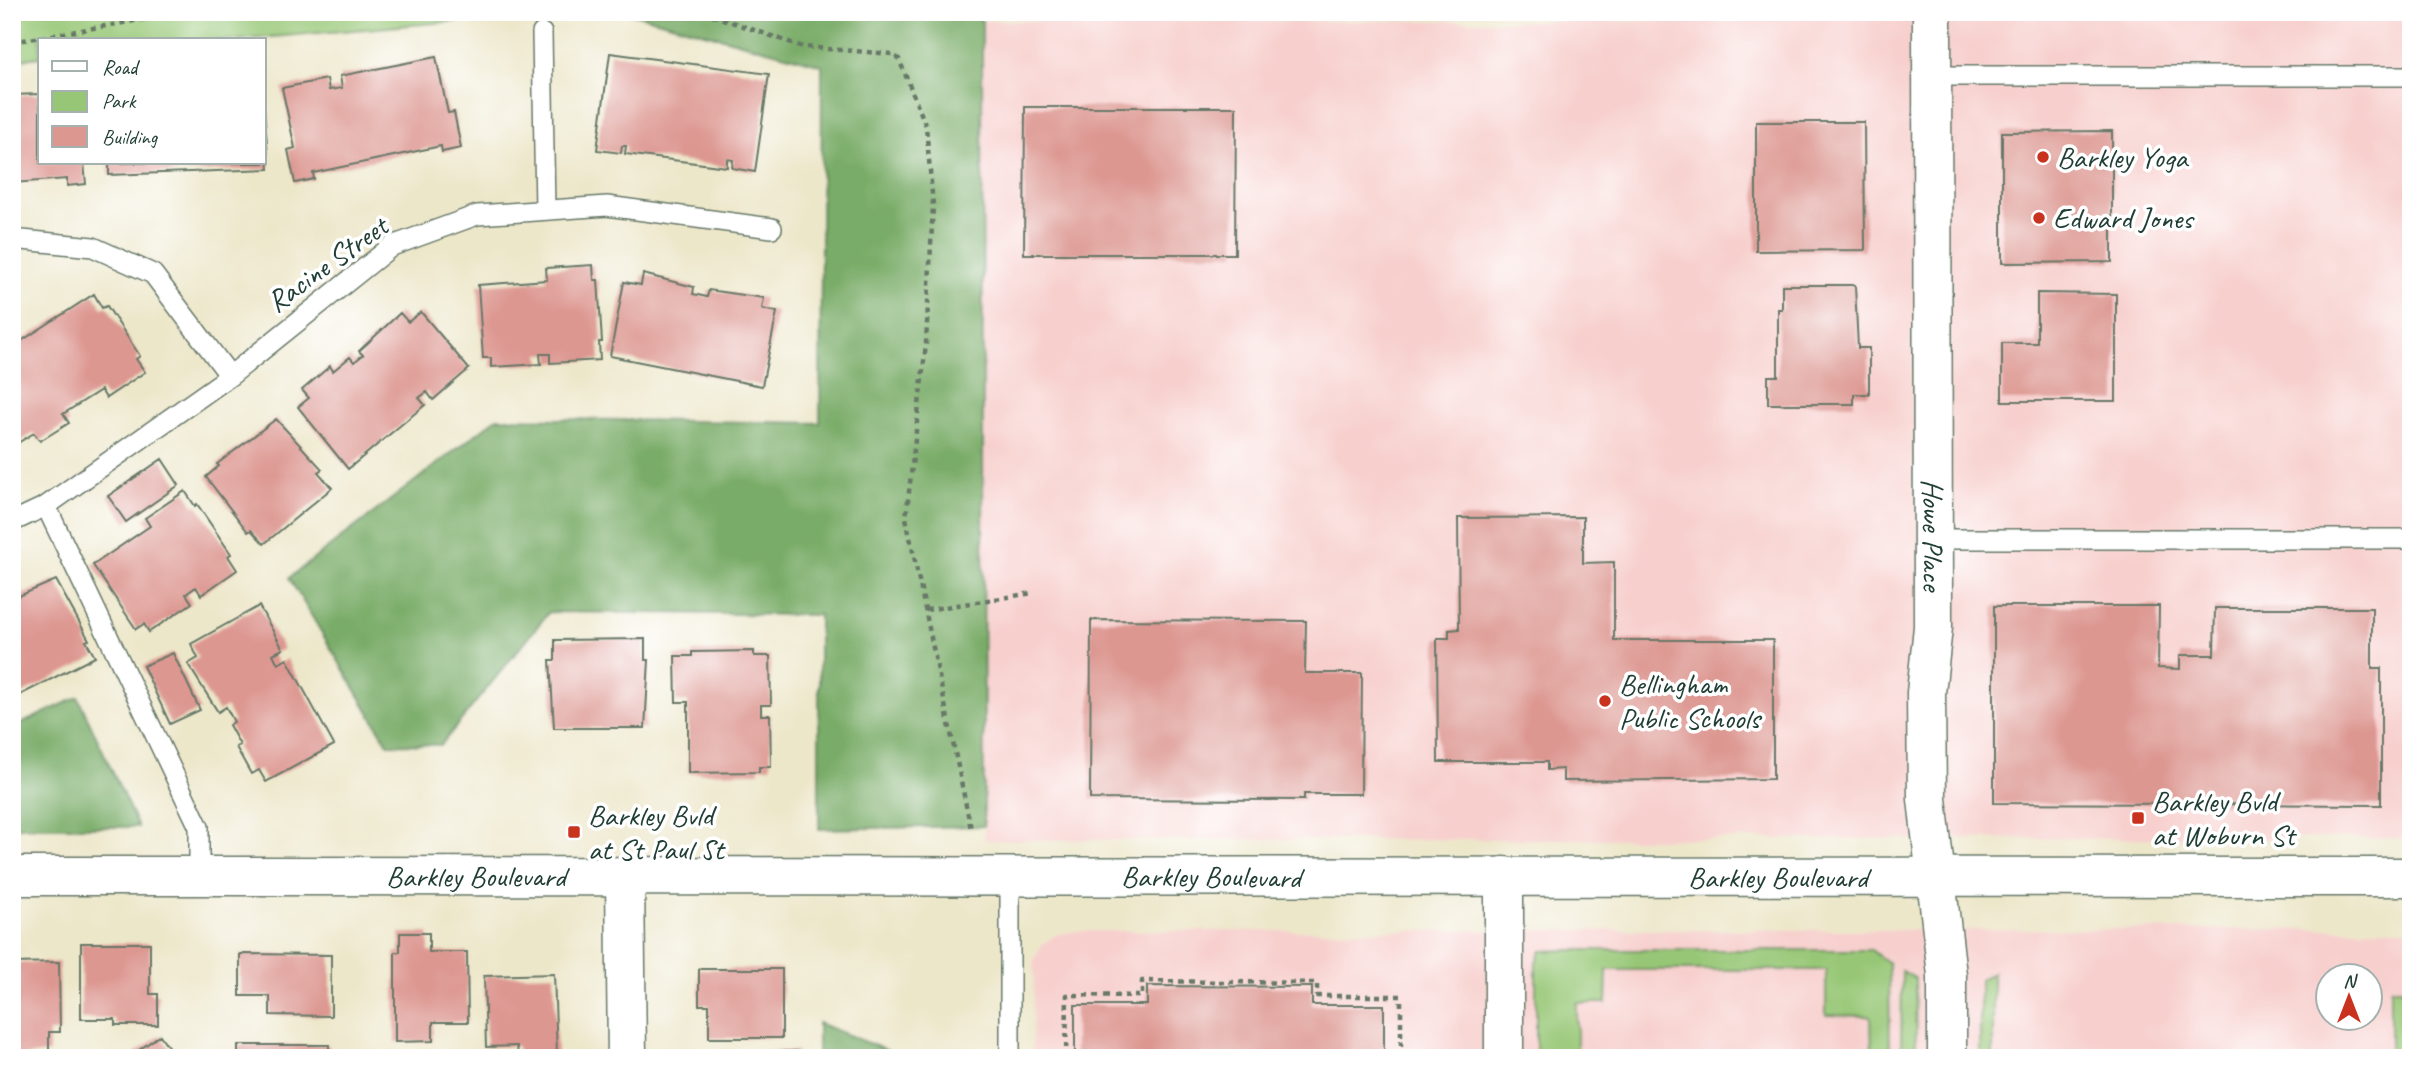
<svg xmlns="http://www.w3.org/2000/svg" width="2423" height="1070" viewBox="0 0 2423 1070" font-family="Caveat,sans-serif">
  <rect width="100%" height="100%" fill="#fff"/>
  <filter id="ink" filterUnits="userSpaceOnUse"><feTurbulence type="fractalNoise" baseFrequency=".0143" numOctaves="2"/><feDisplacementMap in="SourceGraphic" scale="14" xChannelSelector="R" yChannelSelector="G"/><feConvolveMatrix kernelMatrix="1 2 1 2 8 2 1 2 1" color-interpolation-filters="sRGB"/></filter>
  <filter id="wash" filterUnits="userSpaceOnUse"><feTurbulence type="fractalNoise" baseFrequency=".00686" numOctaves="4" result="noise"/><feDisplacementMap in="SourceGraphic" scale="28" xChannelSelector="R" yChannelSelector="G"/><feGaussianBlur stdDeviation="1.57" result="paint"/><feColorMatrix in="noise" values="0 0 0 0 0 0 0 0 0 0 0 0 0 0 0 0 0 1.4 0 .05"/><feComposite in="paint" operator="in"/></filter>
  <g filter="url(#wash)">
    <rect width="100%" height="100%" fill="#ede7ca"/>
    <path fill="#f7d0ce" fill-rule="evenodd" d="M1731,12h680v826l-1427,2 -2,-819h748z
      M2411,929v129h-1379l2,-99 8,-14 13,-10 20,-4zM2328,976h42v42h-42z"/>
    <path fill="#97c776" stroke="#5b8255" stroke-width="2" d="M12,12h552l-327,28h-197v17l-28,3z
      M1572,950h299l18,14 1,94h-18l-1,-42 -45,-1v-45h-219l-1,33h-29v55h-41v-96l5,-11z
      M1902,971l13,7 1,80h-15z
      M1993,973v85h-13v-79z
      M2390,988h18l3,70h-21z"/>
    <path fill="#79ac67" stroke="#4c744e" stroke-width="2" d="M627,12h346l9,9 2,805 -165,3v-214l-270,-3 -108,133 -53,-1 -99,-166 208,-160 323,5 2,-358z
      M78,697l60,130h-126v-99z
      M818,1023l88,35h-88z"/>
    <g id="blocks">
      <path fill="#dd9791" d="M610,53l159,21 -14,98 -23,-4 1,-8 -6,-1v8l-102,-13 1,-8h-4l-1,7 -24,-3z
        M436,57l12,56 6,-1 7,36 -19,4 -1,-6 -128,27 1,6 -19,4 -7,-33 7,-2 -13,-60 45,-9 2,11 13,-2 -2,-12z
        M40,94v69h44l2,21 -19,2v-7l-55,4v-88z
        M1025,107h211l-1,147h-211z
        M264,108l5,61 -160,6v-12h155z
        M1756,122h108l1,128 -109,1z
        M2112,131v131l-110,1v-131z
        M593,265l1,15h4l4,62h-3l1,18 -50,3v-9h-10l1,10 -50,3v-9h-8l-5,-73 69,-5 -1,-12z
        M643,274l51,13 -1,7 14,3 2,-7 55,8 -2,11 15,3 -15,74 -152,-30 14,-74 17,3z
        M1782,285h73l3,63h11v46h-15v10h-86v-28h10v-67h4z
        M2037,293l79,1v107h-114v-58h35z
        M94,294l8,14 5,-2 33,50 -4,3 9,13 -39,26 -5,-8 -38,24 6,9 -29,18 -6,-8 -18,11 -4,-7v-90z
        M421,312l48,57 -36,31 -6,-8 -8,6 6,7 -77,64 -50,-62 11,-9 -7,-8 28,-24 3,5 17,-14 4,5 9,-7 -4,-4 41,-38 8,9z
        M276,419l46,50 -4,3 14,16 -68,56 -13,-14 -3,2 -42,-55 13,-11 -2,-2z
        M162,459l17,26 -53,37 -18,-26z
        M185,491l10,15 2,-2 34,50 -3,2 9,14 -36,25 -5,-8 -10,7 6,9 -43,29 -5,-8 -8,5 -43,-64 57,-39 -5,-8z
        M1583,517v46l31,-1v78h159v139l-210,2v-12l-16,1v-8h-109l-1,-124h12v-8l10,-1 -1,-111z
        M56,580l33,60 -3,1 9,16 -79,40 -4,-8v-90z
        M259,606l24,43 -10,5 5,10 9,-5 47,86 -68,37 -7,-12 -8,4 -15,-27 4,-2 -11,-20 5,-3 -8,-15 -8,5 -30,-48 10,-6 -7,-14z
        M1994,606h165l-1,62 22,1v-14h34l1,-47h157v60h9v137l-387,-2z
        M1091,620l215,1 -1,52h57l-1,121h-57v6l-214,-1z
        M645,639v21h4l-4,68h-91l-4,-68h5v-20z
        M754,651v5h16l1,49h-10v10h9l1,52h-12v5l-71,1v-71h-12l-1,-46h17v-4z
        M173,653l27,57 -30,14 -27,-58z
        M400,933h29v19h38l1,70h-35v19l-38,1v-90h5z
        M81,943h69v51h8v31h-43v-6h-34z
        M240,954l91,1v61l-61,-1v-19h-30z
        M59,962l1,70h-11v21l-37,5v-95z
        M699,969h83v69h-73v-33h-10z
        M554,974l3,81 -39,2 -1,-11 -31,1 -2,-71z
        M1147,986l165,1v18h72v53h-309v-53h72z
        M160,1035l16,23h-48z
        M238,1045h91v13h-91z
        M797,1051v7h-40v-6z"/>
    </g>
  </g>
  <g filter="url(#ink)">
    <use href="#blocks" fill-opacity="0" stroke="#677868" stroke-width="2"/>
    <g fill="none" stroke-linecap="round" stroke-linejoin="round">
      <defs>
        <path id="service" d="M542,33l3,177
          M1932,76h479
          M12,239l81,8 60,27 77,102
          M46,506l153,321v49
          M12,522l34,-16 184,-130 162,-130 85,-31 130,-9 165,22
          M1933,539h478
          M1010,1058v-182"/>
        <g id="minor">
          <path id="s1" d="M1932,12l1,615 -7,66 1,106 20,176v83"/>
          <path d="M625,876l2,182"/>
          <path d="M1504,876v182"/>
        </g>
        <g id="secondary">
          <path id="s2" d="M12,876l2399,1"/>
        </g>
      </defs>
      <use href="#service" stroke="#677868" stroke-width="22"/>
      <use href="#minor" stroke="#677868" stroke-width="41"/>
      <use href="#secondary" stroke="#677868" stroke-width="41"/>
      <path stroke="#677868" stroke-width="4.5" stroke-dasharray="5 5" stroke-linecap="butt" d="M703,12l100,35 89,7 7,5 27,67 7,79 -7,139 -20,174 65,311
        M12,42l146,-25 62,-5
        M926,610l107,-17
        M1066,1058l1,-63 75,1v-15l175,2v13h84v62"/>
      <use href="#service" stroke="#fff" stroke-width="19"/>
      <use href="#minor" stroke="#fff" stroke-width="38"/>
      <use href="#secondary" stroke="#fff" stroke-width="38"/>
    </g>
  </g>
  <g fill="#c8321e" stroke="#fff" stroke-width="2.5">
    <circle cx="2043" cy="157" r="7"/>
    <circle cx="2039" cy="218" r="7"/>
    <circle cx="1605" cy="701" r="7"/>
    <rect x="2131" y="811" width="14" height="14" rx="3.5"/>
    <rect x="567" y="825" width="14" height="14" rx="3.5"/>
  </g>
  <g text-anchor="middle" stroke-width="7" stroke-linejoin="round" paint-order="stroke">
    <g font-size="30" fill="#1f3d34" stroke="#fff" text-anchor="start">
      <text x="2057" y="167">Barkley Yoga</text>
      <text x="2053" y="228">Edward Jones</text>
      <text x="1619" y="694">Bellingham<tspan x="1619" dy="34">Public Schools</tspan></text>
      <text x="2152" y="811">Barkley Bvld<tspan x="2152" dy="34">at Woburn St</tspan></text>
      <text x="588" y="825">Barkley Bvld<tspan x="588" dy="34">at St Paul St</tspan></text>
    </g>
    <g font-size="30" fill="#1f3d34" stroke="#fff">
      <text transform="translate(327 264) rotate(-36)" y="10">Racine Street</text>
      <text dy="10" stroke="none"><textPath href="#s1" startOffset="523">Howe Place</textPath></text>
      <text dy="10" stroke="none"><textPath href="#s2" startOffset="464">Barkley Boulevard</textPath></text>
      <text dy="10" stroke="none"><textPath href="#s2" startOffset="1199">Barkley Boulevard</textPath></text>
      <text dy="10" stroke="none"><textPath href="#s2" startOffset="1766">Barkley Boulevard</textPath></text>
    </g>
  </g>
  <rect width="2423" height="1070" fill="none" stroke="#fff" stroke-width="42"/>
  <rect x="38" y="38" width="228" height="126" fill="#ffffff" stroke="#a5b1ae" stroke-width="2"/>
  <rect x="52" y="61" width="35" height="10" fill="#ffffff" stroke="#a5b1ae" stroke-width="2"/>
  <text x="102" y="74" font-size="21" fill="#1f3d34">Road</text>
  <rect x="52" y="91" width="35" height="21" fill="#97c776" stroke="#a5b1ae" stroke-width="2"/>
  <text x="102" y="108" font-size="21" fill="#1f3d34">Park</text>
  <rect x="52" y="126" width="35" height="21" fill="#dd9791" stroke="#a5b1ae" stroke-width="2"/>
  <text x="102" y="144" font-size="21" fill="#1f3d34">Building</text>
  <g transform="translate(2349 997)"><circle r="33" fill="#ffffff" stroke="#a5b1ae" stroke-width="2"/>
  <path d="M0-5L12 26L0 18L-12 26Z" fill="#c8321e"/>
  <text y="-10" font-size="19" font-weight="bold" text-anchor="middle" fill="#1f3d34">N</text>
  </g>
</svg>
